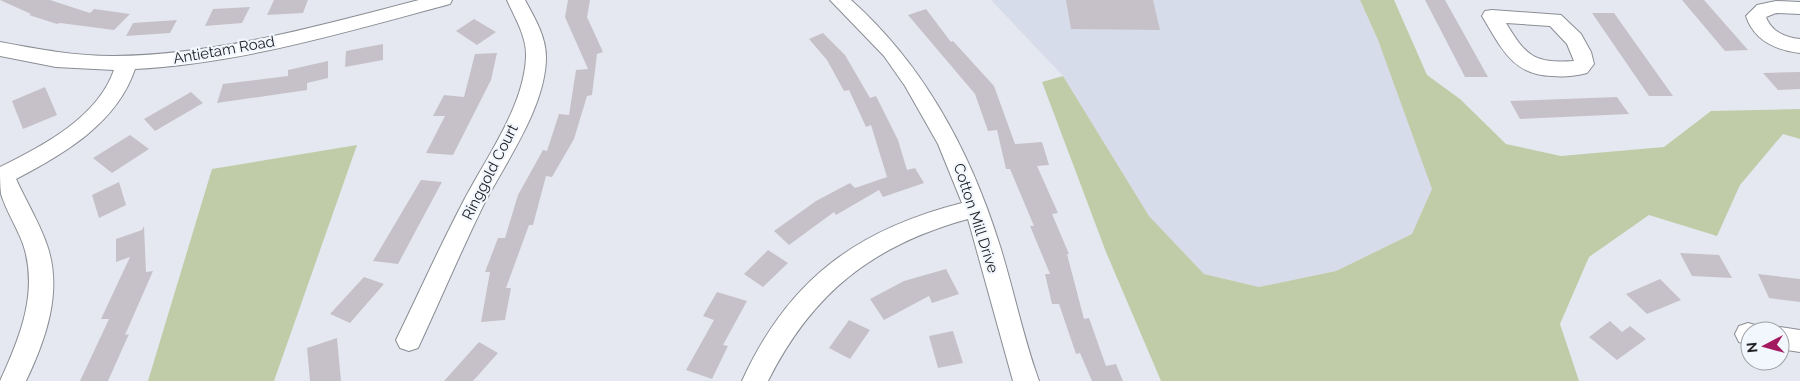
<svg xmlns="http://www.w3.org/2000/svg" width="1800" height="381" viewBox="0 0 1800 381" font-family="Raleway,sans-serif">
  <rect width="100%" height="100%" fill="#e5e8f0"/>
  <path fill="#d6dcea" d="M991,0h369l18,40 55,148 -21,46 -76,37 -77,16 -55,-13 -55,-58 -86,-140z"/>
  <path fill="#c0cca7" d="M1360,0h34l33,75 33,24 46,45 55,12 103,-9 47,-36 89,-2v30l-17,-5 -43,51 -23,51 -68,-21 -60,42 -29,67 19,57h-418l-55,-129 -64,-170 21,-6 86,140 55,58 55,13 77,-16 76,-37 20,-45 -54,-149z
    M357,145l-83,236h-126l64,-212z"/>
  <path fill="#c6c1c8" d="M0,0h50l40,13 4,-4 36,5 -16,16 -54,-7 -3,1 -28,-9 2,-1z
    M274,0h34l-5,13 -36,2z
    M568,0h22l-3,17 16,35 -6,2 -5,41 -5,1 -13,43 -22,38 -6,-1 -13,49h-4l-23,63h5l-6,32 -24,2 9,-50h-5l13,-34h7l13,-43 25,-45 4,1 12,-37 10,1 7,-45 12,-1 -23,-52z
    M1066,0h87l7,30 -89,-1z
    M1425,0h20l43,77h-23z
    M1682,0h22l44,50 -23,1z
    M250,7l-8,16 -37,3 8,-17z
    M926,9l25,33 2,-1 41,45 21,58 27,-2 7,23 -12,1 21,47 -6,1 17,40h-2l17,65 5,-1 17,48 10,-2 7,17h-31l-12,-28 -4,1 -17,-50h-7l-7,-30h5l-20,-48h4l-24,-57h-4l-9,-39 -9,1 -13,-37 -67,-79z
    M1592,13h22l59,83h-24z
    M474,19l22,13 -19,13 -21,-14z
    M177,20l-7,13 -44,3 7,-13z
    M823,33l22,22 25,43 6,-2 22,44 9,30 8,-2 9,15 -41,14 -4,-7 -43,25 -2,-3 -45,33 -15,-14 42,-30 34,-18 5,5 32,-11 -16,-52 -5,2 -17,-37 -5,1 -17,-31 -18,-21z
    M383,44v16l-38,7 1,-16z
    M497,53l-6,27 -38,75 -27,-2 19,-37h-12l11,-21 20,2 11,-43z
    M328,61v17l-21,5v7l-90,13 6,-19 65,-8v-6z
    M1800,72v17l-22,1 -15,-17z
    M45,87l12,28 -34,14 -11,-28z
    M191,92l12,11 -48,28 -11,-12z
    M1617,97l12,17 -109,5 -10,-18z
    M130,135l19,14 -37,24 -19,-15z
    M421,180l21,2 -44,82 -25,-3z
    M119,182l7,23 -27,13 -7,-23z
    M144,226l2,46 7,-1 -28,64 4,-1 -21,47h-28l29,-62h-8l29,-62 -14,5v-23l26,-9z
    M768,250l20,13 -25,24 -19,-13z
    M1680,253l39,2 13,23 -40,-2z
    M946,269l13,25 -27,9 -3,-7 -45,24 -14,-21 34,-18z
    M1758,274l42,5v23l-31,-4z
    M364,277l20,7 -34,39 -20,-9z
    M1660,279l21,21 -34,14 -21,-20z
    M717,292l30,9 -24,44 5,1 -16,33 -26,-9 28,-50 -11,-4z
    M849,320l21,10 -20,29 -21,-11z
    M1610,321l12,11 8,-6 16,13 -29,21 -28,-23z
    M953,331l10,32 -25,5 -9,-32z
    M337,338l4,43h-31l-3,-33z
    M479,342l19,11 -25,28h-29z"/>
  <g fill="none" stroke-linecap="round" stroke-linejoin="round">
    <defs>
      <path id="minor" d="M419,0h33l-2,4c-103,28 -208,59 -315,65 -18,54 -71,85 -119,110 10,22 23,43 31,66 16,46 -1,94 -21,136h-26c20,-43 39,-90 23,-137 -6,-17 -17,-33 -22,-50 -1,-8 -1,-19 -1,-27 43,-21 98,-50 114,-97l-58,-3 -56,-11v-14c37,7 75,14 113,14 104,-1 205,-30 306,-56z
        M507,0h18c9,17 21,36 21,57 0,50 -41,106 -63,149 -23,47 -43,95 -65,142l-9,3 -9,-3 -4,-8c22,-45 42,-90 65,-134 22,-44 63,-98 65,-149 1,-20 -11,-39 -19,-57z
        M830,0h21c74,66 120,153 149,246 14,45 23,91 39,135h-26l-45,-162c-95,26 -156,74 -200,162h-26c46,-101 114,-151 220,-178l-24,-59 -33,-58 -21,-30z
        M1776,1l24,1v12l-24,-1 -10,4c5,14 19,21 34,22v14c-24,-3 -46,-12 -54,-37l11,-11z
        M1492,10l69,5 20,19 10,18 3,12 -7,9c-11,3 -23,4 -35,3 -40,-1 -51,-29 -70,-60l3,-5zM1506,23l44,3 17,18 7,17c-40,3 -48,-5 -68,-38z
        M1748,323l11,3 2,5h-11v14l-11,-3 -4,-8 4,-8z
        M1780,327l20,3v22l-20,-3v-18h-9z"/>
    </defs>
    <use href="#minor" stroke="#8a8d94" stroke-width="2"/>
    <use href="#minor" fill="#fff" fill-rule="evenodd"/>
  </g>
  <g text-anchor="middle" stroke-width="4.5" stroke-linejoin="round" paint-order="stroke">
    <g font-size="15" fill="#222326" stroke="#f2f6fd">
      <text transform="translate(224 50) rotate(-10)" y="5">Antietam Road</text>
      <text transform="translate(490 172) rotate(-63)" y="5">Ringgold Court</text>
      <text transform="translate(976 218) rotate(72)" y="5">Cotton Mill Drive</text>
    </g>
  </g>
  <g transform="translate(1765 346) rotate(264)"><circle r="24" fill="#f2f6fd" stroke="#9fa2a7"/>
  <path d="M0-4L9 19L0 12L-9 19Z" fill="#a41a61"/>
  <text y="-8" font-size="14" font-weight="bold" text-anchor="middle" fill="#222326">N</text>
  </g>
</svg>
